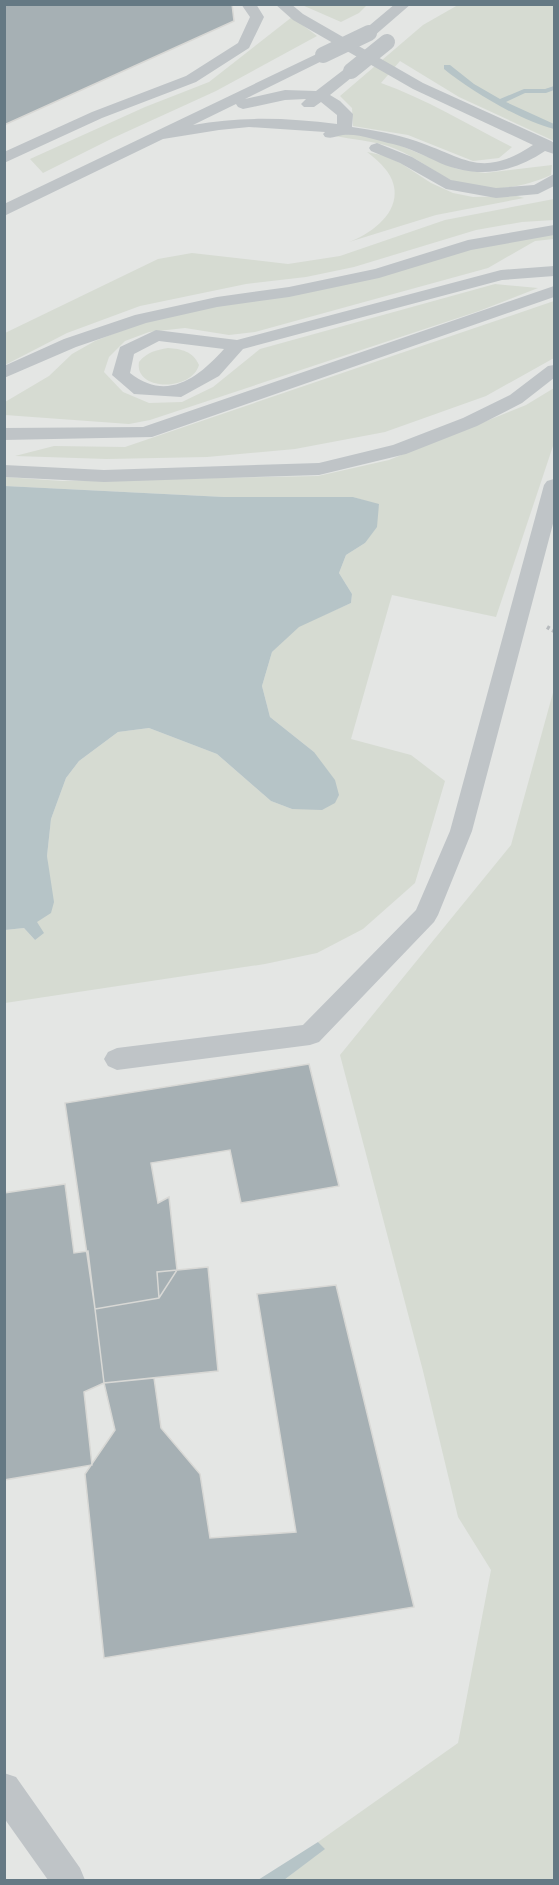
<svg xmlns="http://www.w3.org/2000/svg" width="559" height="1885" viewBox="0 0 559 1885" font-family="'Alegreya Sans',sans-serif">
  <rect width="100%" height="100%" fill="#f6f6f3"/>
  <path fill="#e4e6e4" d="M5,5h549v1875h-549z"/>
  <path fill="#d6dbd2" d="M302,5h65l-8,8 -18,9z
    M458,5h96v136l-95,-44 -59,-36 -19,22c45,16 88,42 131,64l-13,11 -26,3 -65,-26 -55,-9 -1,-18 -12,-12 83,-71z
    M292,17l25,19 -101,55 -103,47 -70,35 -13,-14 115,-52 64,-25z
    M343,132l41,7 73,30 28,4 67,-8 -1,10c-33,15 -74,20 -106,2 -19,-11 -36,-24 -57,-31 -17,-5 -36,-7 -54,-10z
    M367,152l19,4 16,8 29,19 22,10 20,4 44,-1 7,2 -88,17 -87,27c24,-9 55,-32 43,-62 -4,-11 -16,-21 -25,-28z
    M554,199v21l-32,2 -46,8 -122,37 -48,10 -60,7 -106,22 -73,27 -62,32v-32l153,-74 34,-6 96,11 52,-8 105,-36z
    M554,233v6l-19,2 -47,27 -233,64 -26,3 -44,-7 -36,4 -24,9 -16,16 -5,15 19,20 26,11 33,-1 31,-15 47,-38 235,-65 43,4 -59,23 -329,109 -21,4 -124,-9v-13l44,-26 23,-22 23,-13 51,-20 325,-73z
    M554,301v57l-68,38 -101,36 -90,17 -88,8 -100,2 -92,-3 39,-10 71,1z
    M168,348c13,1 25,3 31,17 -8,27 -65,26 -60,-3 8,-10 17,-12 29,-14z
    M554,388v55l-58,174 -104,-22 -41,144 60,16 34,26 -30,102 -52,46 -46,24 -52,11 -260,39v-73l19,-2 11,12 2,-18 12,-43 -2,-23 4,-37 15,-41 13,-17 39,-29 31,-4 68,26 54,47 21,8 22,-57 -44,-35 -8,-31 10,-34 27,-26 52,-23 1,-9 -13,-21 7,-18 19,-12 14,-38 -26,-8h-129l-219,-11v-9l57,4 256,-5 71,-16 137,-55z
    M554,689v1191h-270l40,-31 -6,-7 140,-99 33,-173 -33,-53 -35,-146 -83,-316 171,-210z"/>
  <path fill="#b6c4c7" d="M5,486l219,11h129l26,7 -2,23 -12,16 -19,12 -7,18 13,21 -1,9 -52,24 -27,25 -10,34 8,31 44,35 21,28 4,15 -4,8 -13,7 -30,-1 -21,-8 -54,-47 -68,-26 -31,4 -39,29 -13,17 -15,41 -4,37 7,46 -3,11 -14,9 7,11 -9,7 -11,-12 -19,2z
    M318,1842l7,7 -41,31h-26z"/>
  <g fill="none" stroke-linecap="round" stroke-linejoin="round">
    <path fill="#b6c4c7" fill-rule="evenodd" d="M444,65h6l24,19 26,15 24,-10h21l9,-3v4l-8,3h-21l-19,9 48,22v5c-33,-8 -83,-38 -110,-60z"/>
  </g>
  <path fill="#a6b0b4" stroke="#d8d8d5" stroke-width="1.5" d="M4,4h228l2,17 -230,104z
    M309,1064l30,122 -98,17 -11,-53 -79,13 7,40 11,-6 8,73 -18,28 -64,11 -30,-206z
    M65,1184l9,69 14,-2 16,132 -20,9 8,73 -88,15v-287z
    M208,1267l10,104 -114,12 -9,-74 64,-11 -2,-26z
    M336,1285l78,322 -310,51 -19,-184 30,-44 -11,-47 50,-5 7,50 39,46 10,64 86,-6 -39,-238z"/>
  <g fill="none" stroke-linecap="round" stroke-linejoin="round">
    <path stroke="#b7bbbe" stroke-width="4" stroke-dasharray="3 3" stroke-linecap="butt" d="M547,627l7,4"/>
    <path fill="#bfc4c7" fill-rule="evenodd" d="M241,4h15l8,13 -15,31 -53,34 -94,36 -98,45v-11l88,-40 94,-36 52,-33 12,-26z
      M275,4h16l12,10 120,69 128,58 3,2v11l-9,-3c-33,22 -67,28 -105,12 -15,-7 -30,-15 -47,-19 -14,-3 -35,-11 -50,-9 -7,1 -10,4 -18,2l-2,-3 2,-2 -76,-5 -30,3 -56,9 -159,77v-12l319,-153 5,1 2,3 -2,3 -83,41 40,-9 31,1 30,-23 5,-1 7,4 -2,3 -26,21 10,6 13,13 -1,13c21,3 43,7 64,14 50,17 65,38 117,4l-120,-56 -120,-69zM306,99l-5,5 3,3h10l7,-5 16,13v9c-49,-6 -96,-8 -144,1l43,-21 2,3 5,2 42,-9z
      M395,4h16l-37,32h-10l-2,-3 2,-3z
      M377,143l35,14 39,23 45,8 38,-3 20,-11v12l-16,8 -42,4 -50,-9 -46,-26 -29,-12 -2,-3 2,-3z
      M554,225v10l-83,15 -92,28 -90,19 -72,10 -71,16 -70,24 -72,31v-12l60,-27 71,-24 82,-18 72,-10 86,-18 93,-29z
      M554,266v10l-52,4 -259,69 -24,27 -38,21 -47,-3 -22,-19 8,-28 36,-17 81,10 264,-70zM159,341l65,8c-26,29 -57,53 -94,24l4,-19z
      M554,286v11l-402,140 -148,3v-12l139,-1z
      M554,365v13l-32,25 -45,23 -71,28 -87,21 -215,7 -100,-5v-12l100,5 215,-7 74,-18 70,-27 47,-23 38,-29z
      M554,479v41l-82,311 -34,84 -4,7 -115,120 -9,3 -193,25 -9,-4 -4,-7 4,-7 9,-4 186,-23 113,-115 34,-79 94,-346 3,-4z
      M4,1773l12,4 64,91 5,12h-37l-44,-62z"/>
    <path stroke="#bfc4c7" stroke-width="16" d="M323,55l46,-22
      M351,71l36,-29"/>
  </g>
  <rect width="559" height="1885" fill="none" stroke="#657984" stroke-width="12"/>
</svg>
